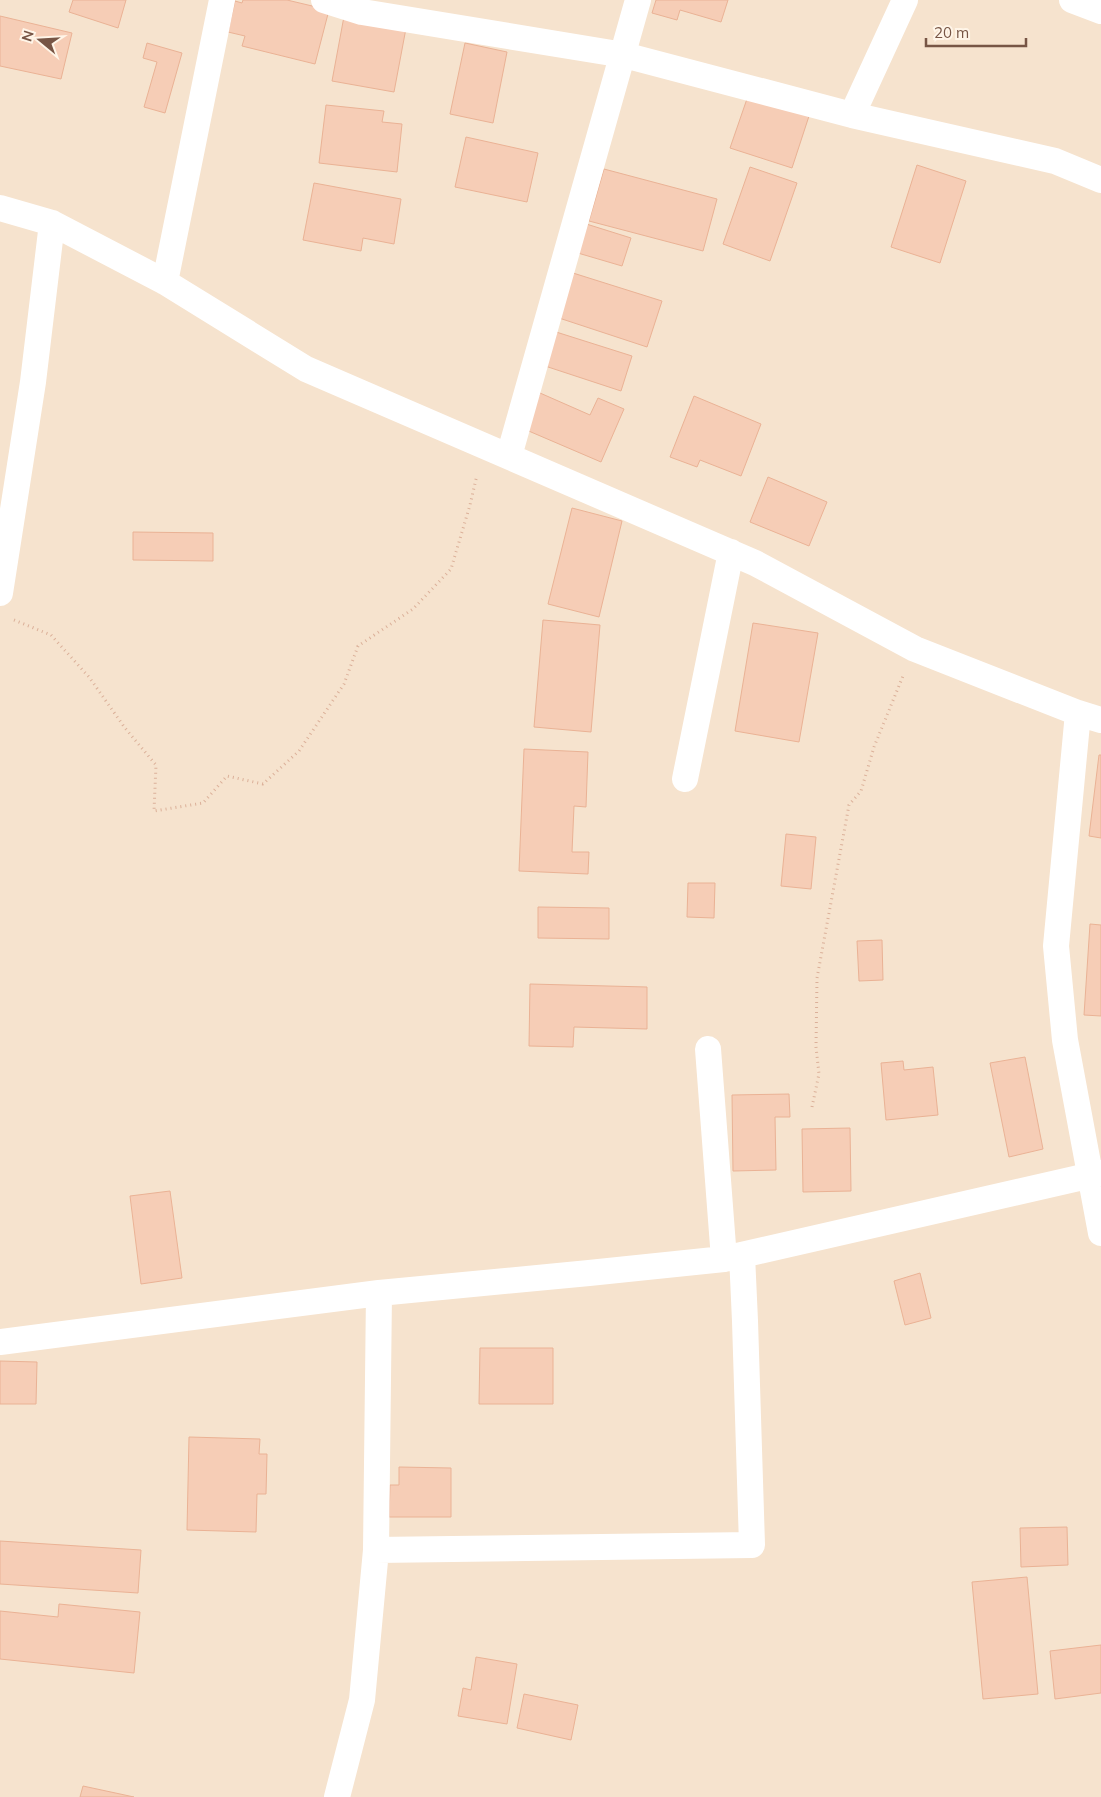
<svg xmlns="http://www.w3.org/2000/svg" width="1101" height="1797" viewBox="0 0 1101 1797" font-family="Mulish,sans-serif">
  <rect width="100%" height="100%" fill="#fef2e0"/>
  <path fill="#f6e3ce" d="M0,0h1101v1797h-1101z"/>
  <path fill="#f6cdb6" stroke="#eab295" d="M73,0h53l-8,28 -49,-16z
    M243,0h44l42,10 -14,54 -73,-18 3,-10 -17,-4 7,-31 7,2z
    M656,0h72l-7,22 -41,-12 -3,10 -25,-7z
    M345,11l62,12 -13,69 -62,-11z
    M0,16l72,17 -11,46 -61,-13z
    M147,43l35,10 -17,60 -21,-6 13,-45 -14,-4z
    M465,43l42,9 -14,71 -43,-9z
    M749,93l61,20 -18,55 -62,-20z
    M326,105l58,6 -2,11 20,2 -5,48 -78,-9z
    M466,137l72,16 -11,49 -72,-15z
    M917,165l49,16 -26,82 -49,-16z
    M750,167l47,16 -27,78 -47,-17z
    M604,169l113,30 -14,52 -114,-30z
    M314,183l87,16 -7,45 -31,-6 -2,13 -58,-11z
    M580,222l51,16 -9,28 -51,-15z
    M573,273l89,28 -15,46 -88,-29z
    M553,331l79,25 -11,35 -79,-26z
    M540,393l50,22 8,-17 26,11 -23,53 -77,-33z
    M694,396l67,28 -20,52 -41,-16 -3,7 -27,-10z
    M768,477l59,25 -18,44 -59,-24z
    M572,508l50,13 -23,96 -51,-13z
    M133,532l80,1v28l-80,-1z
    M543,620l57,5 -9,107 -57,-5z
    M753,623l65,10 -19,109 -64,-11z
    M524,749l64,3 -2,55 -12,-1 -2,46h17l-1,22 -69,-3z
    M1099,755h2v83l-12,-2z
    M786,834l30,3 -5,52 -30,-3z
    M688,883h27l-1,35 -27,-1z
    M538,907l71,1v31l-71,-1z
    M1090,924l11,1v91l-17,-1z
    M882,940l1,40 -24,1 -2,-40z
    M530,984l117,3v42l-73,-2 -1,20 -44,-1z
    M1025,1057l18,92 -34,8 -19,-94z
    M903,1061l1,9 29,-3 5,48 -52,5 -5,-57z
    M789,1094l1,23h-15l1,53 -43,1 -1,-76z
    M850,1128l1,63 -48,1 -1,-63z
    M170,1191l12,87 -41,6 -11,-88z
    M920,1273l11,45 -26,7 -11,-44z
    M480,1348h73v56h-74z
    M0,1361l37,1 -1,42h-36z
    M189,1437l71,2 -1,15h8l-1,40h-9l-1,38 -69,-2z
    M399,1467l52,1v49h-62l1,-32h9z
    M1067,1527l1,38 -47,2 -1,-39z
    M0,1541l141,9 -3,43 -138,-9z
    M1027,1577l11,117 -55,5 -11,-117z
    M59,1604l81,8 -6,61 -134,-14v-48l58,6z
    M1101,1645v48l-46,6 -5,-48z
    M476,1657l41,7 -10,60 -49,-8 5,-28 8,2z
    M524,1694l54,11 -7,35 -54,-12z
    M83,1786l51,11h-54z"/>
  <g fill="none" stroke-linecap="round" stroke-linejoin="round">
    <path stroke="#dbb099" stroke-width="3" stroke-dasharray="1 4" stroke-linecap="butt" d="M14,620l37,15 38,42 36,51 31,37 -2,46 49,-8 24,-27 36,8 36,-33 45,-67 14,-38 55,-37 38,-40 19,-64 7,-30
      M812,1107l7,-33 -3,-27 1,-69 32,-173 12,-14 13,-44 29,-71"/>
    <path stroke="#fff" stroke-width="26" d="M324,0l38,12 262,43 228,60 203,46 46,19
      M1072,0l29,11
      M852,115l53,-115
      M0,208l52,15 113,59 141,87 449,194 160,86 163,64 23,7
      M165,282l57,-282
      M509,456l129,-456
      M0,593l33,-211 19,-159
      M1078,713l-22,233 9,94 36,193
      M685,779l46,-227
      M708,1049l16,210
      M0,1342l379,-49 210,-20 135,-14 377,-86
      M376,1550l376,-5 -7,-224 -3,-66
      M337,1797l25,-97 14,-150 3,-257"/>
  </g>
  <g transform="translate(40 40) rotate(288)" stroke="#fff5e8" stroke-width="4" paint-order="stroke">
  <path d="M0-4L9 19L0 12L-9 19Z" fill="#775545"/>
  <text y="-8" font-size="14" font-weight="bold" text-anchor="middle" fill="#775545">N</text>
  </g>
  <path d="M926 38v8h100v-8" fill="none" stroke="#775545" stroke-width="2.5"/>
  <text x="934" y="38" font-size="15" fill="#775545" stroke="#fff5e8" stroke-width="4" paint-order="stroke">20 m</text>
</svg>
